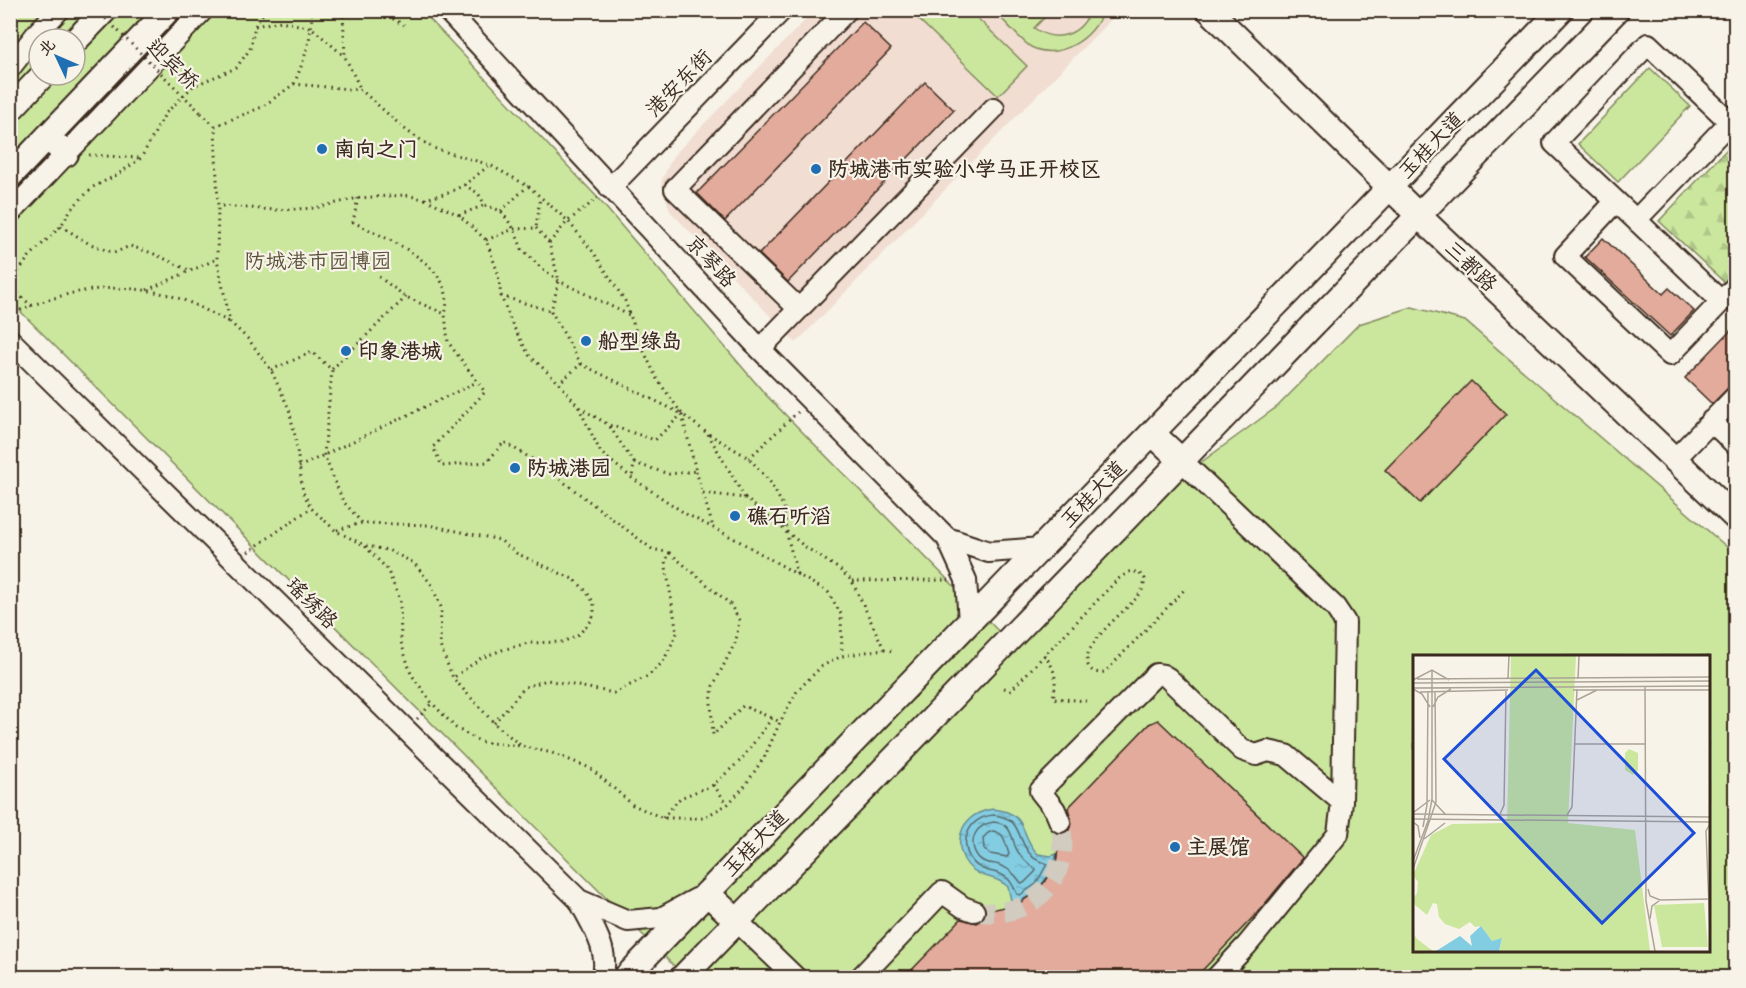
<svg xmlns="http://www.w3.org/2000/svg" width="1746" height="988" viewBox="0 0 1746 988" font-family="Delius,'LXGW WenKai TC',sans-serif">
  <defs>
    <pattern id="forest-firs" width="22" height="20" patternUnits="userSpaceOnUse" patternTransform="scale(1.5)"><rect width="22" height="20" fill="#cbe79e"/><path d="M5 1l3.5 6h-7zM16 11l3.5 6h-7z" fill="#afc688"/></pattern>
    <pattern id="water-ripples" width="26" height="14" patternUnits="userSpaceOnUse" patternTransform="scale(1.5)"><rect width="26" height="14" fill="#83cde3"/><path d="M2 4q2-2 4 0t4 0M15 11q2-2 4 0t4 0" fill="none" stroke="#72b0c2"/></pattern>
  </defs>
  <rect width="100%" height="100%" fill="#f7f3e8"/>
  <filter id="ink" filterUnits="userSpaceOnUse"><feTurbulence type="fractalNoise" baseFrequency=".0167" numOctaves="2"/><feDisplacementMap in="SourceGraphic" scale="12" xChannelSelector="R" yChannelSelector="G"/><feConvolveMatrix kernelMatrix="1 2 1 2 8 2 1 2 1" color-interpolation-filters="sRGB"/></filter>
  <g filter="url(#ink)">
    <path fill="#f1ddd1" d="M814,11h305l-323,332 -126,-132 -9,-29 12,-26z"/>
    <path fill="url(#forest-firs)" stroke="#83885e" stroke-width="1.5" d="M1727,149l8,8v116l-10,10 -66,-62z"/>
    <path fill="#cbe79e" stroke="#83885e" stroke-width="1.5" fill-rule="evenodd" d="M10,11h412l174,185 170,199 249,253 162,-168 101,-74 81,-82 53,-17 53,14 270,233v423h-1050l-674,-675zM39,39h36v36h-36zM1414,656h294v294h-294z
      M910,11h60l57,55 -29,30z
      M994,11h57l-17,17c22,16 47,7 56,-17h13c-9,27 -43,50 -72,36 -10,-6 -28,-28 -37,-36z
      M1650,68l40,38 -72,76 -40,-38z"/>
    <path fill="url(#water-ripples)" stroke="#668c94" stroke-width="1.5" d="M993,809c38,4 25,26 45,45l13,2 6,-2c-7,27 -23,44 -50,52l4,-6 -3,-13c-10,-10 -19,-8 -30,-14 -16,-8 -23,-28 -15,-45 6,-12 17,-17 30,-19z"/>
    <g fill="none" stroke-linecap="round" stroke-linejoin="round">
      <path stroke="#586b6d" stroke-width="1.5" d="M994,815c29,3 21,23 37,40 4,6 11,6 16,9l-11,20 -16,11 -3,-1c-3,-6 -5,-12 -10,-16 -8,-7 -17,-5 -26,-10 -13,-6 -19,-23 -13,-36 5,-11 14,-16 26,-17z
        M994,822c16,2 17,11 21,24 4,10 13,18 21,23l-1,3 -11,11h-3c-5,-8 -13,-15 -22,-18 -4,-2 -9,-1 -14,-3 -10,-4 -15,-17 -10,-28 4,-8 11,-11 19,-12z
        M993,831c13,2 12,13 16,23l-2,3 -17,-3 -6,-5 -1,-11 5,-5z"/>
    </g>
    <path fill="#e3ab9b" stroke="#3b2a1e" stroke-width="1.5" d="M863,22l28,27 -166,172 -28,-28z
      M925,82l29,28 -166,172 -29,-28z
      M1603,238l60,56 6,-6 25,23 -24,25 -85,-79z
      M1736,325v55l-24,24 -27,-26z
      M1471,381l35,33 -86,89 -35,-33z
      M1158,720l145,138 -45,54 -63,66h-291l57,-59 16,4 5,-3 4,-9 32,-7 19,-13 14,-17 5,-10 4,-30 9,-4 3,-6 -4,-16 81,-84z"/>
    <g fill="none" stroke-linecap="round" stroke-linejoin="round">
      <path stroke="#d1cbc0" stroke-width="20" stroke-dasharray="20 10" stroke-linecap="butt" d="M974,911c58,11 99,-33 86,-89"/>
      <defs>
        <path id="minor" d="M447,10l313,339 187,189 19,42 3,42
          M10,68l28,-36 21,-22
          M1736,115l-6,7 -94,98 -82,-77 94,-99 82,78 6,5
          M610,188l172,-178
          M1616,201l-51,55 105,99 66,-69
          M10,213l193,-203
          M1636,220l85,81
          M799,309l-124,-120 172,-179
          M10,340l569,560c12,24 32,51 23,78
          M760,349l234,-241
          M1711,421l25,24
          M1674,460l62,-64
          M1182,461l153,146 10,15 -3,180 -4,32 -91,111 -31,33
          M947,538l42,14 52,-4
          M1060,822l-5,-12 -15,-19 116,-117 7,1 5,3 74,72 14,5 12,-4 18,4 56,47
          M579,900l49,21 33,-3 35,-19
          M737,921l59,57
          M860,978l82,-86 21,15 11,4"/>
        <path id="major" d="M1209,10l210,206 317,302
          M75,41l30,-31
          M10,110l33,-35
          M47,137l19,17
          M10,176l158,-166
          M1152,433l30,28
          M707,893l30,28
          M625,978l936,-968
          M682,978l935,-968"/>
      </defs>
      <use href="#minor" stroke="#3b2a1e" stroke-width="24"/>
      <use href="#major" stroke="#3b2a1e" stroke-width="28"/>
      <path stroke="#3b2a1e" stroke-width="3" stroke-dasharray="1.5 4.5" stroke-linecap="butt" d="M343,10l2,47 16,33
        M377,10l27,15
        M255,26l26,-5 31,7 33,29
        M294,84c11,-26 18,-45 18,-74
        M201,113l14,13 3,80 -1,53 13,63 19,18 22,30 18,39 6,27 8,56 8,16 25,23 28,14 23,24 13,31 1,42 10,32 21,29 24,25 25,14 40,4 31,7 38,15 43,37 30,13h40l25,-14 16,-17 21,-31 15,-34 17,-31 25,-25 20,-10 42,-7 -32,-68 -13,-12 -35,-23 -18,-15 -2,-24 -14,-25 -21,-24 -42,-25 -25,-19 -25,-35 -17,-36 -15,-42 -31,-48 -26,-32 -40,-35 -38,-21 -57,-17 -26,-17 -46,-41 -67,-6 -32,23 -47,19
        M89,155l51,3
        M464,185l14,8 7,12 16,6 13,18 8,20 17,17 20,15 72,35
        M358,198l-5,24c33,17 106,43 92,92
        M425,199l34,16 27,25 12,33 3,23 11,28 17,31 30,28 19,23 23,47 31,25 54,36 51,26 91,52 13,22 1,41
        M222,206l53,4 40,-2 43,-10 47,-3 20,4 23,-6 16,-8 26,-20
        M501,211l27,-25
        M459,215l26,-10
        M61,226l27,17 26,10 16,-7 22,7 39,18
        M536,228l13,15 10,38 -8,30 30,53 -22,19
        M486,240l28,-11 22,-1 4,-31
        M549,243l19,-22 30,-23
        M379,277l27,20 39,17 3,28 37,50 -52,55 9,19 45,-4 17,-20 36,22 112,85 18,4
        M147,290l70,-31
        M501,296l50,15
        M32,306l-13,-11 -5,-11 4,-12 11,-15 32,-31 10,-17 22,-22 24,-12 24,-17 24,-44 28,-28 43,-18 14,-19 5,-23 10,-16
        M10,316c12,-8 25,-12 38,-16 41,-14 86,-16 127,-3 19,6 37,17 55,25
        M581,364l99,49
        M332,369l74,-72
        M271,370l41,-18 20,18 -8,85 19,46 19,22
        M579,407l30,18 46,15 27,-26
        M610,427l24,36 -2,15
        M708,434l37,64
        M749,458l49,-46
        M634,463l35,11 27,-3 -14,-56
        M299,467l178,-85
        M696,471l17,56
        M703,493l42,5 41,33 11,43
        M337,530l25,-7 66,2 72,15 16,13 59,27 11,11 8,12v9l-2,8 -13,14 -16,8 -35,1 -26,7 -21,8 -28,20
        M366,546l22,4 26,13 17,21 10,23 -1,39 13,32 41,45 26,22
        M248,552l63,-44
        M852,581l97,-1
        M884,649l11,3
        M1044,655c12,14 13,25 9,43l33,3
        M1004,688l7,2 107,-111 11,-7h9l7,7c-1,7 -2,11 -7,17 -11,14 -62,52 -49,71 4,6 10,6 16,5l81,-84
        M417,719l15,-16
        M494,723l31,-36 22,-7 67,13 34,-17 15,-14 14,-29 -12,-72 5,-8 60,51 9,16 -3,21 -23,45 -2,17 2,32 30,-29 29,12
        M713,785l15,19
        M663,818l17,-20 33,-13 28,-25 31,-42 8,4"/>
      <use href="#minor" stroke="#f7f3e8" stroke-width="20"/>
      <use href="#major" stroke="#f7f3e8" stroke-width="24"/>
      <path stroke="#3b2a1e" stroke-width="3" stroke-dasharray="1.5 4.5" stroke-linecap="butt" d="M97,10l104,103"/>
    </g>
  </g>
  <g fill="#1f6fb2" stroke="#f7f3e8" stroke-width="2">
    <circle cx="322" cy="149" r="6"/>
    <circle cx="816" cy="169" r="6"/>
    <circle cx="586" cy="341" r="6"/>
    <circle cx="346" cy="351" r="6"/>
    <circle cx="515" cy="468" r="6"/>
    <circle cx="735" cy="516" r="6"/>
    <circle cx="1175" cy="847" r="6"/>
  </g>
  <g text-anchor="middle" stroke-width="4.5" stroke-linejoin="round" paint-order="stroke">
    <g font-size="21" fill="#3b2a1e" stroke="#f7f3e8">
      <text transform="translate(173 64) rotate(44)" y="7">迎宾桥</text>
      <text transform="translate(679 83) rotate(-46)" y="7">港安东街</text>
      <text transform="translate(1431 145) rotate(-46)" y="7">玉桂大道</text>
      <text transform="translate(711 261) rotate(47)" y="7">京琴路</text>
      <text transform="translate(1471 266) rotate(44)" y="7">三都路</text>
      <text transform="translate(1093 494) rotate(-46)" y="7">玉桂大道</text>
      <text transform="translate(312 603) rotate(45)" y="7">瑶绣路</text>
      <text transform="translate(755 843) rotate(-46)" y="7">玉桂大道</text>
    </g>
    <g font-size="21" font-weight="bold" fill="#3b2a1e" stroke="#f7f3e8" text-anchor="start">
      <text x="334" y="156">南向之门</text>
      <text x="828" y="176">防城港市实验小学马正开校区</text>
      <text x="598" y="348">船型绿岛</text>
      <text x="358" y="358">印象港城</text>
      <text x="527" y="475">防城港园</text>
      <text x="747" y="523">礁石听滔</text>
      <text x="1187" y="854">主展馆</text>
    </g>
    <g font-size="21" fill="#585038" stroke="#f7f3e8">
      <text x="318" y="268">防城港市园博园</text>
    </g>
  </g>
  <g transform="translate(1413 655)">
    <rect width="297" height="297" fill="#f7f3e8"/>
    <path d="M291,248l4,44h-46l-8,-42z" fill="#cbe79e"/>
    <path d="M6,236l76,13 39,47h-35l3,-12 -10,2 -11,-15 -6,1 -5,-5 -11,7 -14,-5 -6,-7 -2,-13 -4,-1 -6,12 -12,-10 -2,-7zM0,278l4,6 16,12h-20z" fill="#cbe79e"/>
    <path d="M98,1h65l-8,167 67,7 15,121h-133l-6,-28 -24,-19 -15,3 -55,-13 1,-12 -5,-7 18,-40 21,-11 55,-1zM216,94l9,4v17l-5,5 -8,-5v-17z" fill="#cbe79e"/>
    <path d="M68,271l11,15 10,-3 -3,13h-63l24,-15 12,10 -2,-10z" fill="#83cde3"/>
    <path fill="none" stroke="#aca397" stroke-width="1.5" d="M95,23l1,-22M4,24l293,-2M165,24l1,-23M0,25l19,-10 17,10M0,28l297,-2M232,31l1,215 9,50M0,33l297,-2M0,34l9,5 8,13M160,35h137M7,37l88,-2M164,45l20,-10M20,52l5,-10 13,-8M161,89h71M19,145l14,15M1,157l16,-12M0,159l297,3M87,159l4,-9 2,-115M154,160l5,-8 5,-118M0,164l297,3M0,167l5,4 2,12M297,169l-4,7 4,101M10,172l4,-22 1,-114M11,184l21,-16M0,206l15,-40 4,-22v-129M0,214l23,-67 -1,-111M235,234l2,7 10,4 50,-1M237,264l2,-13 7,-5"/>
    <path fill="#1d4ed8" fill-opacity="0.15" stroke="#1d4ed8" stroke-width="3" d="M123,15l158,163 -92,90 -158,-164z"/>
    <rect width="297" height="297" fill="none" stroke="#3b2a1e" stroke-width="3"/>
  </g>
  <rect width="1746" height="988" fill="none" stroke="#f7f3e8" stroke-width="36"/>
  <rect x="18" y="18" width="1710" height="952" fill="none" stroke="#3b2a1e" stroke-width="2" filter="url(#ink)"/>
  <g transform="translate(57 57) rotate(314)"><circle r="28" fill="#f7f3e8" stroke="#aca397" stroke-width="1.5"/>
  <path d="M0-4.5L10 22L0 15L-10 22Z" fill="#1f6fb2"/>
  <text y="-9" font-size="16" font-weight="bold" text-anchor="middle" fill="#3b2a1e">北</text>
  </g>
</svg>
